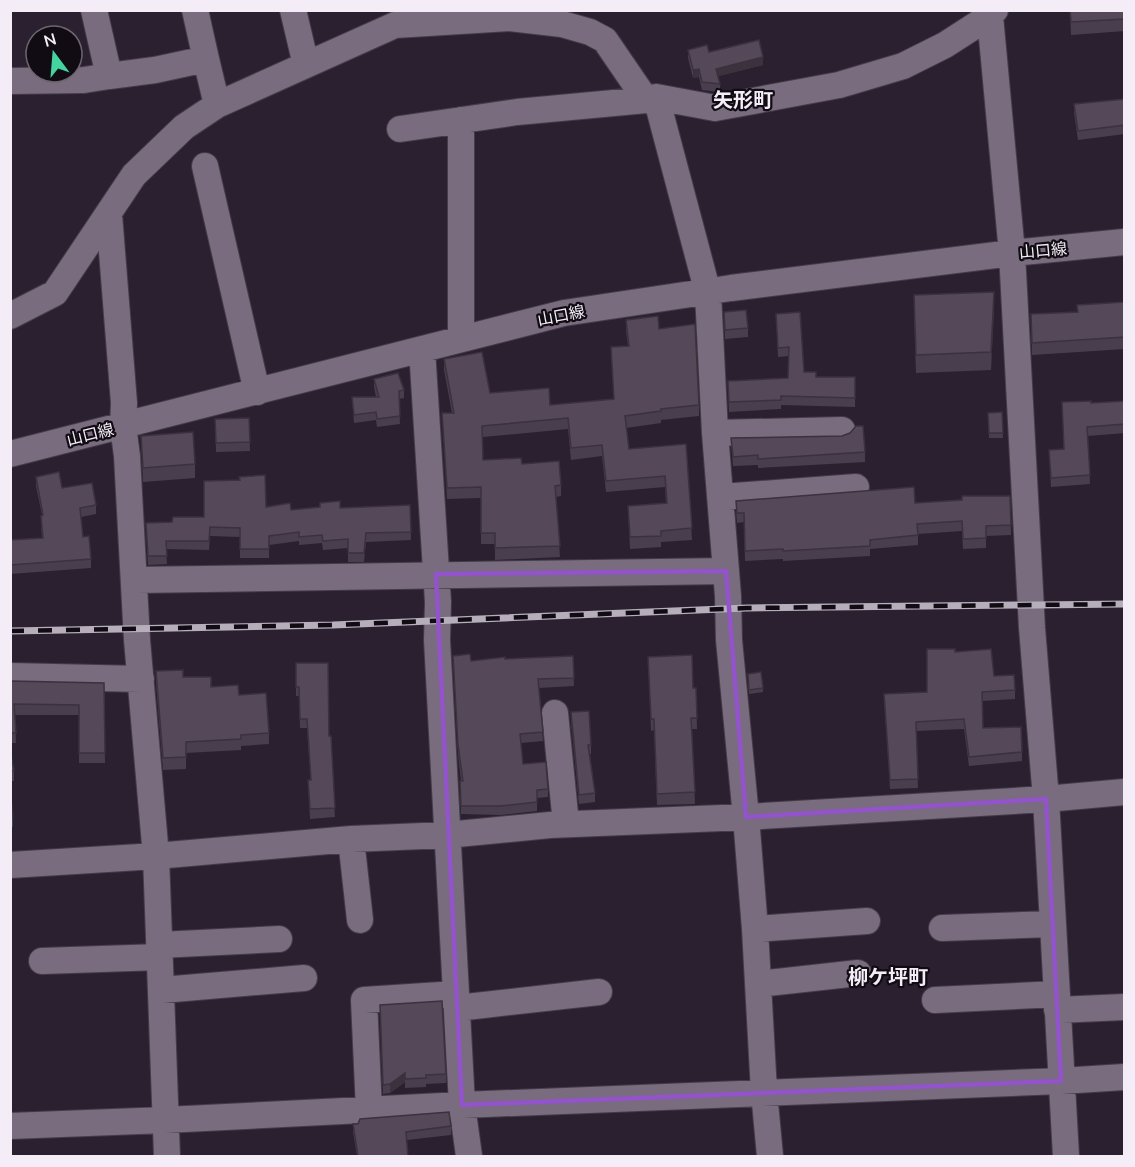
<svg xmlns="http://www.w3.org/2000/svg" width="1135" height="1167" viewBox="0 0 1135 1167" font-family="Mulish,'Noto Sans JP',sans-serif">
  <rect width="100%" height="100%" fill="#2b2030"/>
  <g fill="none" stroke-linecap="round" stroke-linejoin="round">
    <defs>
      <path id="minor" d="M94,10l15,66 46,-6 51,-11 11,46
        M195,10l11,49
        M293,10l13,55
        M990,16l22,237 20,375 14,171 20,357
        M10,81l74,-1 25,-4
        M656,97l52,196 7,140 13,163 1,44 17,177 9,112 9,163 6,64
        M400,129l117,-17 129,-12
        M205,166l52,226
        M109,214l15,189 -1,23 4,30 10,184 19,216 11,300
        M10,316l45,-23 79,-118 50,-48 33,-22 178,-80 115,-7 52,6 28,8 15,8 41,60 10,-3 59,11 124,-23 64,-19 42,-21 45,-29 5,-6
        M461,339v-219
        M422,349l16,253 -1,38 25,465 7,51
        M715,433l127,-3
        M10,454l554,-141 167,-25 281,-35 112,-11
        M721,497l135,-10
        M135,580l591,-9
        M10,676l131,3
        M555,713l11,111
        M351,839l9,81
        M10,865l146,-9 195,-17 96,-4 103,-10 196,-8 300,-18 78,-7
        M942,928l110,-4
        M755,929l112,-8
        M159,945l120,-6
        M42,961l118,-4
        M758,984l100,-11
        M162,990l142,-12
        M935,1000l122,-6
        M457,1008l142,-16
        M1057,1010l67,-3
        M369,1110l-5,-110 92,-6
        M10,1126l155,-6 297,-15 599,-24 63,-4"/>
    </defs>
    <use href="#minor" stroke="#443c48" stroke-width="28"/>
    <use href="#minor" stroke="#786c7e" stroke-width="26"/>
    <defs>
      <path id="rail" d="M10,631l323,-6 414,-17 377,-4"/>
    </defs>
    <use href="#rail" stroke="#b6aebb" stroke-width="7"/>
    <use href="#rail" stroke="#110c13" stroke-width="4.5" stroke-dasharray="14" stroke-linecap="butt"/>
  </g>
  <path fill="#483e4d" d="M1070,10h55v21l-54,4z
    M688,50l21,2 54,13 -45,11 2,8v8l-18,-2 -3,-13 -6,1 -5,-20z
    M1125,99v35l-47,6 -4,-27v-9z
    M1125,302v47l-93,6 -1,-41 46,-2z
    M994,309l-3,61 -75,3 -2,-60z
    M724,312l24,16v9l-23,2z
    M776,314l28,58 12,5h39v30l-74,-2v4l-52,3 -1,-31 60,-3 1,-22 -11,1z
    M626,320l33,9 40,76v11l-38,4v3l-35,5 3,21 57,-5 6,96 -31,2v5l-31,2 -2,-43 38,-3 -1,-16 -59,5 -4,-36 -31,4 -3,-31 -85,8v23l39,4 39,21v11l-5,1 4,60 -65,3v-16h-14v-46l-34,1 -5,-86h10l-8,-43v-11l46,34 60,12 64,-6 -3,-52 17,-1 -2,-15z
    M374,379l30,11v8l-5,1 1,25 -23,3 -1,-7 -22,3 -2,-26h24l-2,-10z
    M1125,401v32l-37,3 2,48 -39,3 -2,-37 14,-1 28,-46z
    M1002,412l1,26h-14l-1,-25z
    M249,418l1,33 -34,1 -1,-33z
    M850,433l15,19v10l-107,6v-3l-25,1 -2,-28 111,-2z
    M141,436l54,28v14l-52,4z
    M36,477l60,28v9l-15,3 2,20 8,22v9l-81,6v-34l32,-2 -1,-13 1,-10 -6,-29z
    M1010,496l1,39 -25,1v12l-23,1 -1,-18 -44,3v11l-48,4v7l-87,5v-2l-38,2 -1,-39 -7,1 -1,-12v-10l179,2z
    M410,505l1,35 -45,2 -2,20h-16v-14l-25,2 -1,-7 -23,2v-4l-30,4v13h-29v-21l-30,-1 -1,14 -43,-1 1,15 -19,1 -2,-42 26,-1 94,-15 25,3 49,-2z
    M955,652l60,38v9l-33,2 1,27 39,24v9l-53,5 -5,-37 -48,2 2,57 -28,1 -6,-95 43,-2z
    M453,656l18,5 102,-5 1,30 -35,2 4,53 -22,2 2,21 25,25v8l-11,1v13l-37,4 -39,-1 -1,-33h1l-3,-27z
    M648,657l45,31h3l1,41h-5l3,75 -38,1 -3,-75 -3,1z
    M296,663l33,73 6,81 -25,2 -2,-39h3l-4,-52h-7l-1,-32h-3z
    M156,671l27,6 56,18 30,38v11l-28,2v4l-55,3v16l-23,1 -7,-87z
    M748,674l15,14v4l-14,2z
    M10,681l94,2 1,80h-26v-48h-64l1,28h-6z
    M571,712l20,33v9h-1l5,39v9l-16,2 -8,-83z
    M10,749l4,22v10h-4z
    M10,787l3,30v10h-3z
    M380,1014l66,60v9l-20,1v3l-21,1v-6l-15,11 -7,1z
    M353,1124l98,2v9l-44,5 1,16h-51l-4,-24z"/>
  <path fill="#3b323e" d="M763,57v8l-47,12v-8z
    M699,69v8l-6,1v-8z
    M994,292v17l-3,61v-18z
    M366,533v9l-2,20v-9z
    M405,1073v9l-15,11v-9z"/>
  <path fill="#544859" stroke="#3b323e" stroke-width="1.5" d="M1070,10h55v9l-54,3z
    M759,40l4,17 -47,12 4,15 -18,-2 -3,-13 -6,1 -5,-20 19,-5 2,7z
    M1125,99v26l-47,6 -4,-27z
    M994,292l-3,60 -75,3 -2,-60z
    M1125,302v35l-93,6 -1,-29 47,-2 -1,-7z
    M746,310l2,18 -23,2 -1,-18z
    M800,312l4,60h12v5h39v21l-74,-2v4l-52,2 -1,-21 60,-3 1,-31 -11,1 -2,-34z
    M658,316l1,13 36,-5 4,81 -38,4v2l-36,5 4,33 57,-5 6,84 -31,3v5l-31,1 -2,-31 39,-3 -2,-27 -59,5 -4,-36 -31,3 -3,-30 -86,8 1,34 38,-2 1,6 37,-3 2,24 -6,1 5,60 -65,2v-15h-14v-46l-34,1 -5,-75h12l-10,-54 38,-7 8,41 59,-5 1,17 64,-6 -3,-52 18,-1 -3,-26z
    M398,373l6,17 -5,1 1,25 -23,3 -1,-7 -22,3 -2,-18h27l-5,-18z
    M1091,401v2l34,-2v23l-38,3 3,48 -39,3 -2,-28 15,-1 -2,-47z
    M1002,412l1,21h-14l-1,-20z
    M249,418l1,24 -34,1 -1,-24z
    M856,426h7l2,26 -107,7v-4l-25,2 -2,-19 111,-2 8,-3z
    M193,432l2,32 -52,4 -2,-32z
    M59,472l3,16 30,-5 4,22 -16,3 3,29 6,-1 2,23 -81,6v-25l33,-2 -2,-22 2,-1 -7,-38z
    M265,475l1,32 24,-4 1,7 29,-3v-4l20,-2v7l70,-3 1,27 -45,1 -2,20h-16v-14l-25,2 -1,-6 -23,2v-5l-30,4v13h-29v-21l-30,-1 -1,14h-43l1,15h-19l-2,-33 26,-1 1,-5h31v-36l36,-1 -1,-3z
    M914,487l1,16 47,-3v-4h48l1,29 -25,1v12l-23,1 -1,-18 -45,3 1,11 -48,5v6l-87,5v-2l-38,2 -1,-38h-7l-1,-12z
    M927,649h28v3l36,-3 3,27 20,-1 1,15 -33,2 1,36 38,-1 1,25 -53,5 -5,-38 -48,3 2,57 -28,1 -6,-86 43,-2z
    M470,654l1,7 34,-4v2l68,-3 1,22 -36,1 5,53 -23,2 3,30 23,-2 2,27 -11,1v12l-37,4h-39l-1,-25h3l-5,-36 -5,-89z
    M692,655l1,33h3l1,30h-6l4,74 -38,2 -3,-75h-3l-3,-62z
    M296,663h32l1,73h2l4,72 -25,1 -2,-29h3l-4,-61h-7l-1,-32h-3z
    M183,670v7h28v10l27,-2 1,10 27,-2 3,40 -28,2v4l-55,3v15l-23,1 -7,-87z
    M761,672l2,16 -14,2 -1,-16z
    M10,681l94,2 1,70h-26v-48l-65,-1 2,29h-6z
    M589,711l2,34h-3l7,48 -16,2 -8,-83z
    M10,749l4,22h-4z
    M10,787l3,30h-3z
    M442,1001l4,73 -20,1v3l-21,1v-6l-15,11 -7,1 -3,-80z
    M449,1112l2,14 -45,6 2,24h-50l-5,-32h5l2,-5z"/>
  <path fill="none" stroke="#9353ca" stroke-width="4.5" stroke-linejoin="round" d="M726,571l20,246 300,-18 15,282 -599,24 -26,-531z"/>
  <g text-anchor="middle" stroke-width="4.5" stroke-linejoin="round" paint-order="stroke">
    <g font-size="16" fill="#f4edf8" stroke="#110c13">
      <text transform="translate(1043 250) rotate(-5)" y="6">山口線</text>
      <text transform="translate(561 315) rotate(-11)" y="6">山口線</text>
      <text transform="translate(90 434) rotate(-14)" y="6">山口線</text>
    </g>
    <g font-size="20" font-weight="bold" fill="#f4edf8" stroke="#110c13">
      <text x="743" y="107">矢形町</text>
      <text x="888" y="984">柳ケ坪町</text>
    </g>
  </g>
  <rect width="1135" height="1167" fill="none" stroke="#f4edf8" stroke-width="24"/>
  <g transform="translate(54 54) rotate(344)"><circle r="28" fill="#110c13" stroke="#6c666f" stroke-width="1.5"/>
  <path d="M0-4.5L10 22L0 15L-10 22Z" fill="#44d4a0"/>
  <text y="-9" font-size="16" font-weight="bold" text-anchor="middle" fill="#f4edf8">N</text>
  </g>
</svg>
